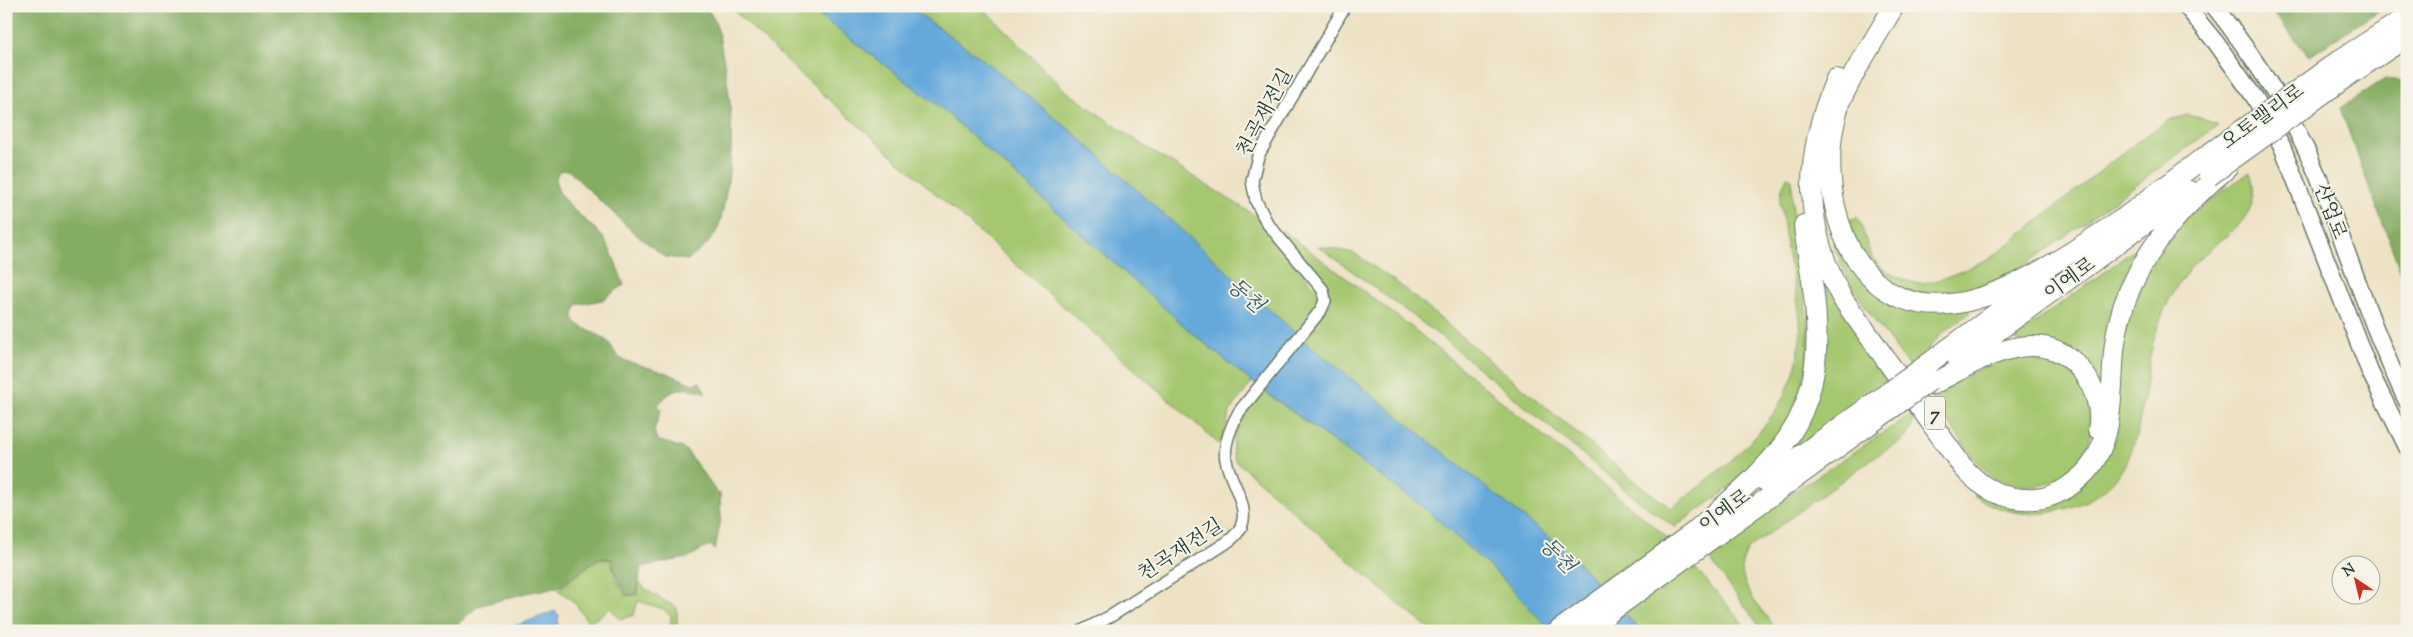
<svg xmlns="http://www.w3.org/2000/svg" width="2413" height="637" viewBox="0 0 2413 637" font-family="'Sorts Mill Goudy','Noto Serif KR',serif">
  <rect width="100%" height="100%" fill="#f7f3e8"/>
  <filter id="ink" filterUnits="userSpaceOnUse"><feTurbulence type="fractalNoise" baseFrequency=".02" numOctaves="2"/><feDisplacementMap in="SourceGraphic" scale="10" xChannelSelector="R" yChannelSelector="G"/><feConvolveMatrix kernelMatrix="1 2 1 2 8 2 1 2 1" color-interpolation-filters="sRGB"/></filter>
  <filter id="wash" filterUnits="userSpaceOnUse"><feTurbulence type="fractalNoise" baseFrequency=".0096" numOctaves="4" result="noise"/><feDisplacementMap in="SourceGraphic" scale="20" xChannelSelector="R" yChannelSelector="G"/><feGaussianBlur stdDeviation="1.12" result="paint"/><feColorMatrix in="noise" values="0 0 0 0 0 0 0 0 0 0 0 0 0 0 0 0 0 1.4 0 .05"/><feComposite in="paint" operator="in"/></filter>
  <g filter="url(#wash)">
    <rect width="100%" height="100%" fill="#eee2c5"/>
    <path fill="#a5c770" stroke="#628252" d="M729,6h78l133,101 251,225 61,50 -21,28 -11,35 -423,-374z
      M908,6h73l85,85 72,51 118,74 73,89 3,-5 -5,-13 -48,-54 3,-3 128,96 252,207 45,48 42,50h-109l-66,-73 -272,-219 -226,-204 -95,-77z
      M2188,115l12,3 17,8 -186,135 -21,13 -35,16 -49,7 -35,-12 -33,-35 -9,-30 8,-3c9,14 8,33 20,46 10,11 31,21 45,20 15,0 59,-20 73,-28l143,-114 31,-21z
      M2250,172c15,46 -23,60 -51,87 -10,10 -20,23 -27,36 -10,17 -17,37 -21,57 -14,67 -6,137 -90,158 -31,8 -60,3 -87,-14l3,-4 103,-3 46,-163 17,-49 42,-59z
      M1787,177l5,2 1,42 15,103 -1,44 -19,57 -40,50 -73,52 -35,-25 -200,-166 -122,-90 36,7 46,32 233,195 38,28c54,-41 118,-87 128,-158 5,-32 -5,-64 -11,-94 -3,-18 -4,-35 -8,-53l2,-15z
      M2148,240l-43,153 -8,-11 -80,-41 -2,-4z
      M1841,242l26,39 98,26 5,6 -30,22 -18,21 -13,10c-29,-39 -61,-76 -75,-122z
      M1812,258l78,121 -96,71 -3,-3 14,-21z
      M2021,352l35,6 31,32 4,42 -2,10 -10,19 -24,19 -19,6h-20l-22,-7 -21,-22 -42,-59 27,-19z
      M1262,390l164,119 78,71 47,51h-119l-29,-23 -168,-148c-10,-22 14,-54 27,-70z
      M1913,413l-1,16 -9,11 -27,16 -127,92c-21,30 11,59 29,83h-15l-56,-76 76,-56z
      M598,559l13,1 5,20 10,16 12,-1 1,-13c10,12 24,17 38,26v23h-7l1,-15 -8,-7 -25,-8 -4,14 -14,4 -10,-11 -21,16 -14,-21 -15,-12v-3z"/>
    <path fill="#84ac62" stroke="#52744b" d="M6,6l699,1c13,13 14,28 17,45 10,48 13,93 4,141 -2,12 -4,26 -9,37 -6,13 -19,22 -29,30l-23,-3 -32,-25 -65,-62 -9,1c-15,24 32,49 45,68 9,13 14,31 20,46l-22,15 -26,5 -3,13c7,12 25,14 35,24 6,6 6,13 15,18l47,14 22,10 8,-2 6,11c-20,-8 -35,-5 -48,12l3,5 -7,20 3,10 23,7 7,4 31,43 2,-1 1,26 -6,31 -5,-5 -23,13 -46,9 -4,27 -10,1 -9,-15 -7,-21 -13,-1 -39,29 -33,6 -48,13 -28,25h-444z
      M2267,6h119l-77,50z
      M2385,79l22,2v208l-67,-181z"/>
    <path fill="#65a9db" stroke="#427388" d="M807,6h101l73,52 95,77 226,204 272,219 66,73h-89l-47,-51 -78,-71 -174,-127 -61,-50 -251,-225z
      M555,611l4,4 -2,16h-56z"/>
  </g>
  <g filter="url(#ink)">
    <g fill="none" stroke-linecap="round" stroke-linejoin="round">
      <defs>
        <path id="minor" d="M1082,631l29,-15 115,-73c36,-24 6,-52 0,-83 -3,-15 6,-36 13,-48l82,-102 4,-9 -2,-11 -56,-67 -11,-22 -4,-20 6,-25 9,-16 78,-134"/>
        <path id="secondary" d="M2186,6l31,38 38,54 27,48 88,226 37,75
          M2214,6c41,52 78,107 103,168 31,76 54,154 90,227"/>
        <path id="trunk" d="M2341,59l66,-42
          M2349,75l58,-38
          M1836,79c-32,77 -34,145 6,219l120,168c20,23 42,35 73,33 15,-1 29,-8 41,-18 40,-31 34,-84 38,-130 2,-21 8,-43 16,-62 22,-49 57,-87 97,-121
          M1840,99c-3,15 -8,30 -9,45 -7,85 36,181 137,157 55,-13 106,-51 153,-81
          M1838,105l17,-33 39,-66
          M2111,228l88,-67
          M1958,360l231,-169
          M1921,369l119,-88
          M1933,384c47,-25 114,-68 154,-6 9,15 15,33 11,51
          M1765,481l127,-91
          M1694,532c74,-65 129,-105 122,-213 -1,-31 -9,-62 -12,-94
          M1558,631l147,-107
          M1584,631l315,-228"/>
      </defs>
      <use href="#minor" stroke="#677767" stroke-width="14"/>
      <use href="#secondary" stroke="#677767" stroke-width="19"/>
      <use href="#trunk" stroke="#677767" stroke-width="22"/>
      <use href="#minor" stroke="#fff" stroke-width="11"/>
      <use href="#secondary" stroke="#fff" stroke-width="16"/>
      <use href="#trunk" stroke="#fff" stroke-width="20"/>
      <defs>
        <path id="trunk-bridge" d="M2199,161l142,-102
          M2209,176l140,-101
          M1892,390l29,-21
          M1899,403l32,-23"/>
      </defs>
      <use href="#trunk-bridge" stroke="#677767" stroke-width="22" stroke-linecap="butt"/>
      <use href="#trunk-bridge" stroke="#fff" stroke-width="20"/>
    </g>
  </g>
  <g text-anchor="middle" stroke-width="4" stroke-linejoin="round" paint-order="stroke">
    <rect fill="#f7f3e8" stroke="#60746a" stroke-width="1" x="1925" y="396.5" width="20" height="33" rx="4"/>
    <g font-size="19" font-weight="bold" fill="#1f3d34">
      <text x="1935" y="420">7</text>
    </g>
    <g font-size="20" fill="#1f3d34" stroke="#f7f3e8">
      <text transform="translate(1264 112) rotate(-62)" y="7">천곡재전길</text>
      <text transform="translate(2262 116) rotate(-36)" y="7">오토밸리로</text>
      <text transform="translate(2331 211) rotate(69)" y="7">산업로</text>
      <text transform="translate(2069 278) rotate(-36)" y="7">이예로</text>
      <text transform="translate(1724 510) rotate(-36)" y="7">이예로</text>
      <text transform="translate(1180 549) rotate(-33)" y="7">천곡재전길</text>
    </g>
    <g font-size="21" font-style="italic" fill="#345d66" stroke="#f7f3e8">
      <text transform="translate(1246 295) rotate(41)" y="7">동천</text>
      <text transform="translate(1558 555) rotate(45)" y="7">동천</text>
    </g>
  </g>
  <rect width="2413" height="637" fill="none" stroke="#f7f3e8" stroke-width="25"/>
  <g transform="translate(2356 580) rotate(325)"><circle r="24" fill="#f7f3e8" stroke="#a1aaa0"/>
  <path d="M0-4L9 19L0 12L-9 19Z" fill="#c8321e"/>
  <text y="-8" font-size="14" font-weight="bold" text-anchor="middle" fill="#1f3d34">N</text>
  </g>
</svg>
